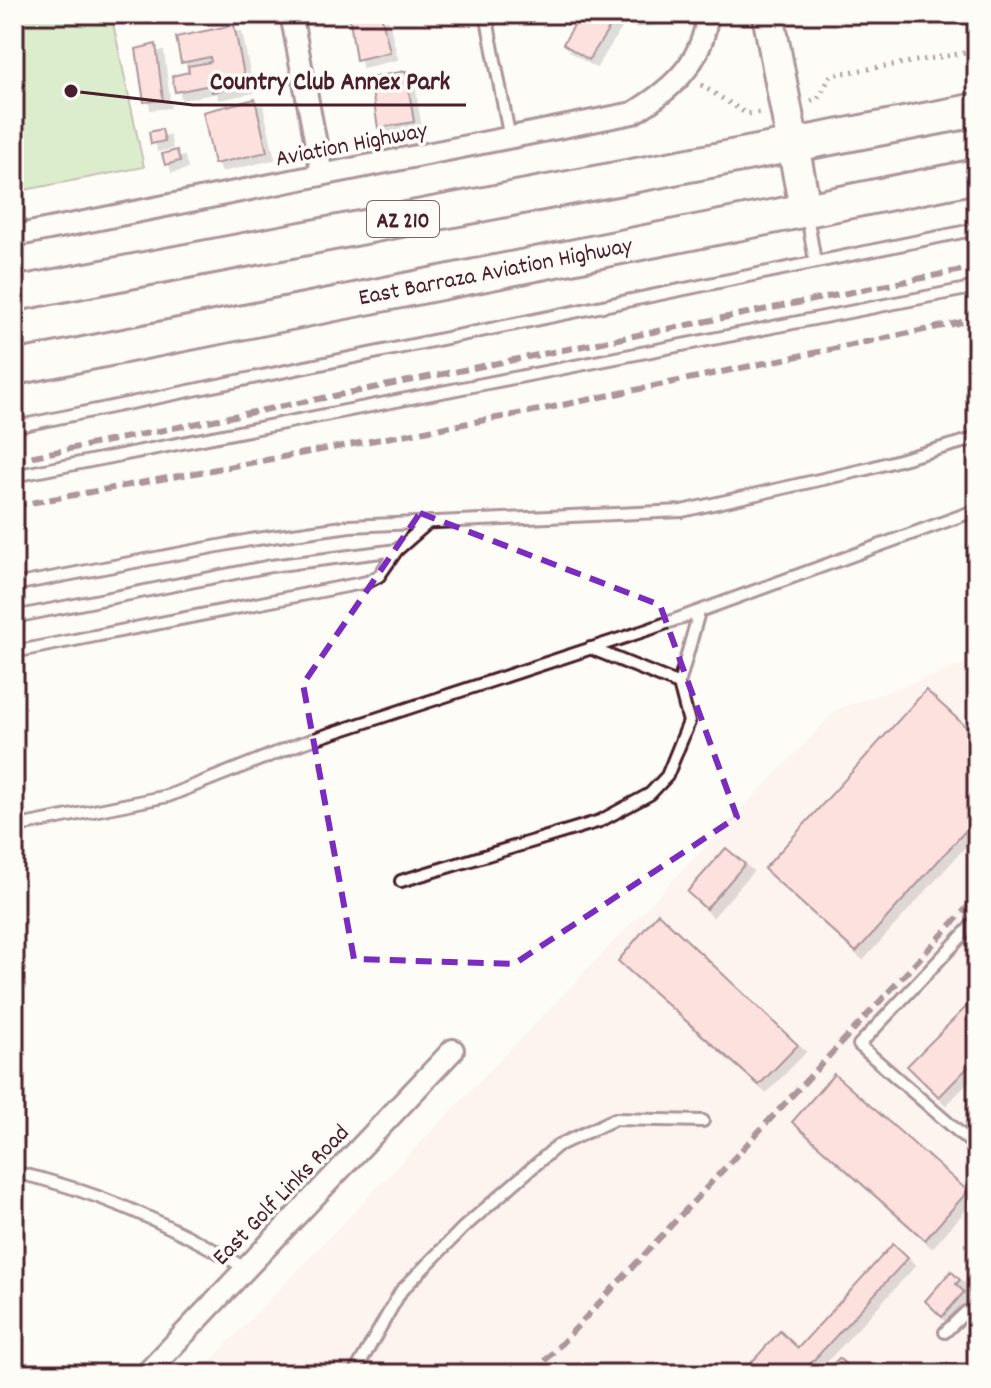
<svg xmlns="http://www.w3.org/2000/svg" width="991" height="1388" viewBox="0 0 991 1388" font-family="Dekko,sans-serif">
  <defs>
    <filter id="shadow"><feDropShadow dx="7" dy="7" stdDeviation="0" flood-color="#0004"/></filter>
  </defs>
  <rect width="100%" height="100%" fill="#fdfcf7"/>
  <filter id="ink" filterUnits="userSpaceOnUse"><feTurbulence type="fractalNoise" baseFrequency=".0125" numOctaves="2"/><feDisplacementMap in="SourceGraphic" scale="16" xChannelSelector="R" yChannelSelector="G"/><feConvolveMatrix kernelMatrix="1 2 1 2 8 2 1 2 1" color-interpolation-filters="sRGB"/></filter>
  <g filter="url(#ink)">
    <path fill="#fdeae6" d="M977,660v714h-779l640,-665z"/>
    <path fill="#b1db98" stroke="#7e7d62" stroke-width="2" d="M14,14h97l33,153 -130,25z"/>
    <path fill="#fcc0be" stroke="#4a1f2b" stroke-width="2" filter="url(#shadow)" d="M349,14h32l9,38 -34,8z
      M581,14h25l9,5 -26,41 -26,-16z
      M627,14h36v2l-35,4z
      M234,25l12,60 -34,7 -1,-7 -36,7 -3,-16 17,-4 -1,-6 23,-4 -1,-5 -29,6 -5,-26z
      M156,44l7,56 -19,2 -8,-53z
      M406,71l8,51 -36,6 -8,-50z
      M255,99l12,53 -53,12 -11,-52z
      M162,129l3,12 -14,3 -2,-12z
      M177,150l3,11 -15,4 -3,-11z
      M926,690l51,47v81l-121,134 -92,-83z
      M726,848l19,16 -39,45 -19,-17z
      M658,913l140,132 -39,40 -141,-124z
      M977,996v62l-38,39 -32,-31z
      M834,1074l134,117 -43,49 -133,-118z
      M893,1244l15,14 -107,116h-60l39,-43 18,17z
      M951,1271l9,9 -4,4 8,8 -22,25 -17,-16z
      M839,1358l17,16h-32z"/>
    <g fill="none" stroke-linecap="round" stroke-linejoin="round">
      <defs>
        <path id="lane" d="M486,14l24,125
          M807,216l8,45
          M14,427l963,-198
          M14,476l963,-189
          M14,585l236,-45 100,-14 332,-15 185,-42 110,-31
          M14,617l257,-51 126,-16
          M590,648l89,36
          M14,652l353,-70 12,-6 18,-26 32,-28
          M14,827l154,-31 131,-52 351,-115 327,-119
          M401,881l199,-60 50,-27 17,-18 22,-54 -10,-38 20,-72
          M977,920l-118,125 118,103
          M14,1172c80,18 161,54 231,96
          M945,1332l21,-20 11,10
          M354,1374l47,-83 62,-63 94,-82 58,-27 88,2"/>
        <path id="street" d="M291,14l31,161
          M14,236l619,-123c38,-23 71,-51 74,-99
          M146,1374l307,-324"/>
        <path id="secondary" d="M768,14l37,194"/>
        <path id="primary" d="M14,294l963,-184
          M14,368l963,-192"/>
      </defs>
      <use href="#lane" stroke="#4a1f2b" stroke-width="16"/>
      <use href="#street" stroke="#4a1f2b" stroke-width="26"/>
      <use href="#secondary" stroke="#4a1f2b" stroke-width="36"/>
      <use href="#primary" stroke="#4a1f2b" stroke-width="38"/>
      <path stroke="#4a1f2b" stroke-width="5" stroke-dasharray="2 6" stroke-linecap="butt" d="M701,85l46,29 15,-2
        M811,101l7,-2 13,-24 146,-24"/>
      <use href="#lane" stroke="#fdfcf7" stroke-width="10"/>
      <use href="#street" stroke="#fdfcf7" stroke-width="20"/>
      <use href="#secondary" stroke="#fdfcf7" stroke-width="30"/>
      <use href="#primary" stroke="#fdfcf7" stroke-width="32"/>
      <path stroke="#4a1f2b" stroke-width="6" stroke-dasharray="12 6" stroke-linecap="butt" d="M14,460l963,-193
        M14,506l515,-94 448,-93
        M533,1374l444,-477"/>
    </g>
  </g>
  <path d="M0 0H991V1388H0ZM420,513l240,92 77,212 -223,147 -160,-5 -51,-275z" fill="#fdfcf7" fill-opacity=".55" fill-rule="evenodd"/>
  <path fill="none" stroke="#7b2cbf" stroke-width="6" stroke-dasharray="16 10" stroke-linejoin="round" d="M420,513l240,92 77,212 -223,147 -160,-5 -51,-275z"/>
  <g text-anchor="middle" stroke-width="7" stroke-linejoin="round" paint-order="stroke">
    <rect fill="#fdfcf7" stroke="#806168" stroke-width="2" x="367" y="201" width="72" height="36" rx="6"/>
    <g font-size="22" font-weight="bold" fill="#4a1f2b">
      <text x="403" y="227">AZ 210</text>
    </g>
    <g font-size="24" fill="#4a1f2b" stroke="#fdfcf7">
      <text transform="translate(351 143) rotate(-11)" y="8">Aviation Highway</text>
      <text transform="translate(495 270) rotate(-11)" y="8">East Barraza Aviation Highway</text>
      <text transform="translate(280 1194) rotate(-46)" y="8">East Golf Links Road</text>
    </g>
  </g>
  <path fill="none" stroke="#4a1f2b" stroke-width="3" d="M71 91L193 105H466"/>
  <circle fill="#4a1f2b" stroke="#fdfcf7" stroke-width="3" cx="71" cy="91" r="8"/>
  <g font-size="26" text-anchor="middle" font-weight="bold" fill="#4a1f2b" stroke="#fdfcf7" stroke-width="7" stroke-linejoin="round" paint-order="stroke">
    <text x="330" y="89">Country Club Annex Park</text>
  </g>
  <rect width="991" height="1388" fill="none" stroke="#fdfcf7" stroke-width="48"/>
  <rect x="24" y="24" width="943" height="1340" fill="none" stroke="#4a1f2b" stroke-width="3" filter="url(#ink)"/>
</svg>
